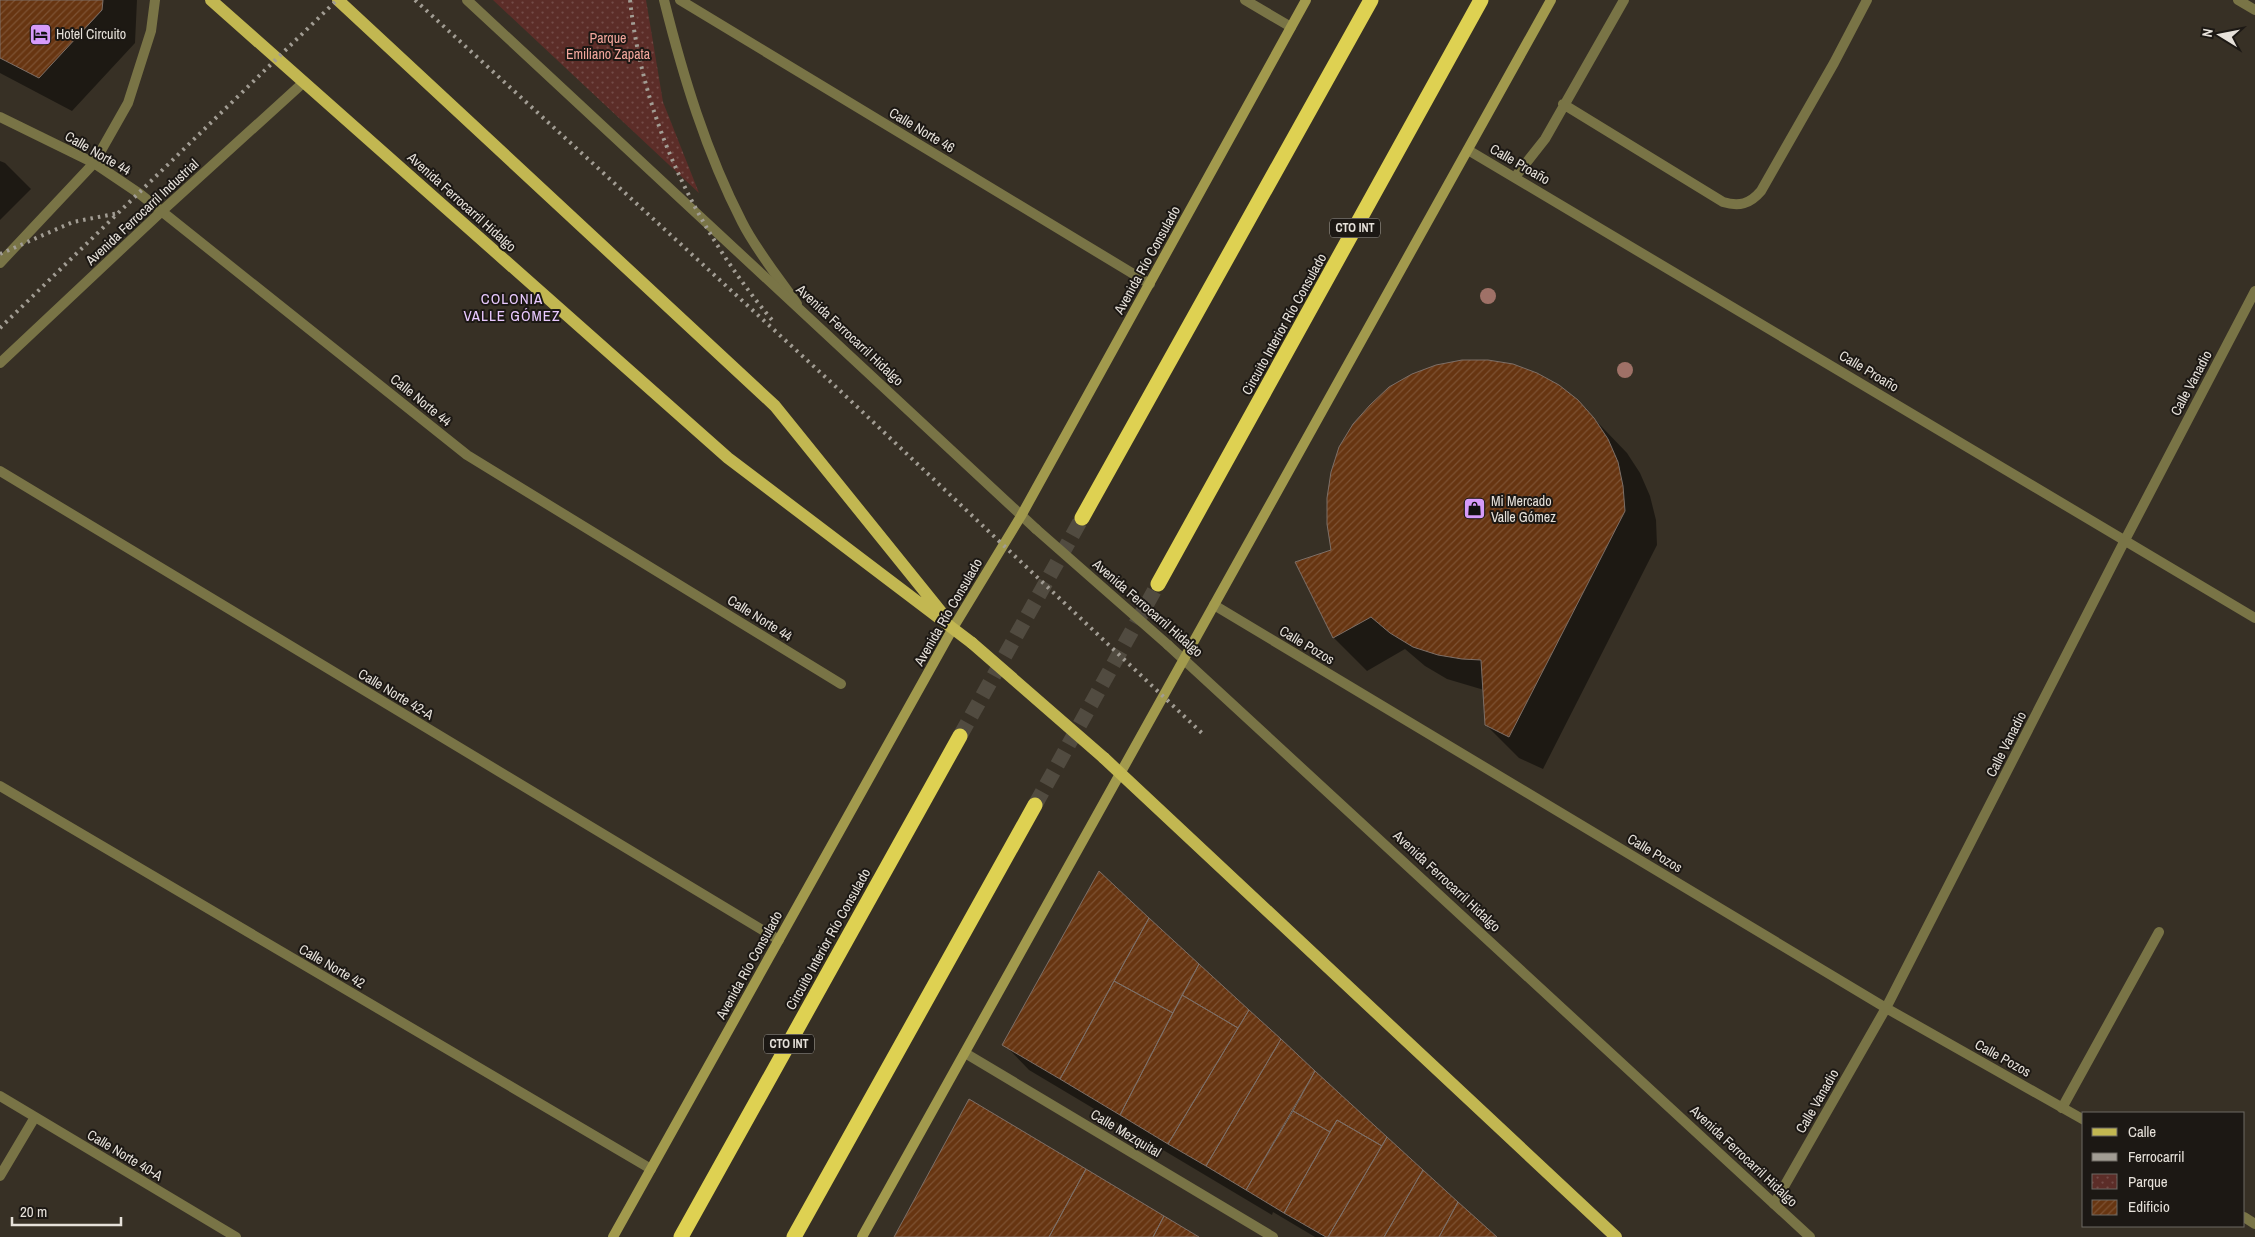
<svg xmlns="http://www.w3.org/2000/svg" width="2255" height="1237" viewBox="0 0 2255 1237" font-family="'Archivo Narrow',sans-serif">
  <defs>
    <pattern id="park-dots" width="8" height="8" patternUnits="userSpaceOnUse" patternTransform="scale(1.25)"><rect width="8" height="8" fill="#5c2d28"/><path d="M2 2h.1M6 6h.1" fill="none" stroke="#734b47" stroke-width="1.8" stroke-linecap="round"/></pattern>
    <pattern id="building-hatch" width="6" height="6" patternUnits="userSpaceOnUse" patternTransform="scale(1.25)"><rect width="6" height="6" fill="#673511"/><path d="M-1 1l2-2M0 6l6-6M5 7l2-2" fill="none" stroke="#7d5233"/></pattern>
  </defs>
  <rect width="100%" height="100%" fill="#373025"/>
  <path fill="url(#park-dots)" d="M493,0h153l17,102 36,91z"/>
  <path fill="#0007" d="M0,0h137l-2,43 -63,68 -72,-38z
    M0,161l5,2 26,26 -31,31z
    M1577,401l50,52 13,20 10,23 6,24 1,25 -114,224 -24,-11 -33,-33 -2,-35 -37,-11 -22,-13 -20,-17 -38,22 -33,-33z
    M1100,873l217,201 178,163h-180l-42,-25 -1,3 -243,-145 -25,-26z"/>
  <path fill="url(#building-hatch)" stroke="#7d6f67" d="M0,0h103l-1,10 -63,68 -39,-20z
    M1462,360h26l25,4 24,9 22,12 19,15 16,18 14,21 10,23 5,24 2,25 -116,226 -24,-12 -4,-65 -19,-1 -24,-4 -25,-8 -23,-14 -19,-16 -38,21 -38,-76 36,-12 -4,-26v-26l4,-26 8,-25 14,-23 17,-19 19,-18 23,-13 24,-9z
    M1099,871l50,47 -89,161 -58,-34z
    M1149,918l50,46 -26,49 -59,-32z
    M1199,964l50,46 -11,18 -56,-33z
    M1114,981l59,32 -53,102 -60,-36z
    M1182,995l56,33 -70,116 -48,-29z
    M1249,1010l32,29 -75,127 -38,-22z
    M1281,1039l34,32 -69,119 -40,-24z
    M1315,1071l72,66 -5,9 -45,-26 -7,12 -37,-21z
    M969,1099l117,70 -37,68h-155z
    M1293,1111l37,21 -46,81 -38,-23z
    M1337,1120l45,26 -54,91h-2l-42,-24z
    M1387,1137l36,33 -39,67h-56z
    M1086,1169l78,47 -11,21h-104z
    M1423,1170l35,32 -19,35h-55z
    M1458,1202l39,35h-58z
    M1164,1216l35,21h-46z"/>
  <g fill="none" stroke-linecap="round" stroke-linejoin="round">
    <path stroke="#514b40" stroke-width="15" stroke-dasharray="15 8" stroke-linecap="butt" d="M960,736l122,-218
      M1035,805l123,-221"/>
    <path stroke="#797446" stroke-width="10" d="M1563,104l160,98c16,5 27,2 38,-11l73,-128 33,-63
      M1515,177l30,-38 79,-139
      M2062,1108l97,-176"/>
    <path stroke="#797446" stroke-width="10" d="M664,0c19,76 42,152 78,222 14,28 37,56 55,82
      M680,0l470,284
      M1245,0l46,27
      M2238,0l17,10
      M0,117l94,46 46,31 327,261 374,229
      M1468,150l787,468
      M0,263l94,-100 34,-60 23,-72 4,-31
      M0,363l163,-153 141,-128
      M0,471l779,469
      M1214,605l672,403 198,112
      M0,786l651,383
      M965,1053l308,184
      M0,1096l236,141
      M0,1176l35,-59
      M1774,1204l112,-196 239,-468 130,-249
      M2244,1217l11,7"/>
    <path stroke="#797446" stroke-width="10" d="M467,0l569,529
      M1168,645l642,592"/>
    <path stroke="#a29a4d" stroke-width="10" d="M613,1237l340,-609 68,-112 285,-516
      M862,1237l689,-1237"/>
    <path stroke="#c2b751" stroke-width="12" d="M211,0l517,458 244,185
      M338,0l437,406 167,207
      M1104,758l512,479"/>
    <path stroke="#ded152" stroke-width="15" d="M1082,518l289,-518
      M1158,584l323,-584
      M681,1237l279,-501
      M794,1237l241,-432"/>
    <path stroke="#a29d94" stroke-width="4" stroke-dasharray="2.5 5" stroke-linecap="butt" d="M415,0l419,385 370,350
      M630,0c13,120 65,228 142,320
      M0,254l73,-32 46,-9
      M0,328l337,-328"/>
    <path stroke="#797446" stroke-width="10" d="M1036,529l132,116"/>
    <path stroke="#c2b751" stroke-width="12" d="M972,643l132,115"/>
  </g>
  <g fill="#9f7167">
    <circle cx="1488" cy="296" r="8"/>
    <circle cx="1625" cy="370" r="8"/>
  </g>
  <defs>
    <symbol id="hotel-square" viewBox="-11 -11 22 22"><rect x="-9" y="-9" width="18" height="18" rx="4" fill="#d69bfa" stroke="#1c1814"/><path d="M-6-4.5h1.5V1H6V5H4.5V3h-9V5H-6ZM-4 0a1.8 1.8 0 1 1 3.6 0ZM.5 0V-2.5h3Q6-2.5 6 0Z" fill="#111"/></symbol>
    <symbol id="shop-square" viewBox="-11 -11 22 22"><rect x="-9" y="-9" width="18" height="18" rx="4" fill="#d69bfa" stroke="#1c1814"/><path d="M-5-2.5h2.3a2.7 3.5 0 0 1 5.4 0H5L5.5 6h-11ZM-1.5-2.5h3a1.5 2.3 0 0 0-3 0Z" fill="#111"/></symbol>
  </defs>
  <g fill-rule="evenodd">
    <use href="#hotel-square" x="28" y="22" width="25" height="25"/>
    <use href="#shop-square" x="1462" y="496" width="25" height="25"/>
  </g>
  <g text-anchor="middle" stroke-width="4" stroke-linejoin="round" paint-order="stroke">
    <g fill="#1c1814" stroke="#a9a59f" stroke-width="1">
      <rect x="1330" y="218.5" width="50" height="19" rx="4"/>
      <rect x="764" y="1034.5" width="50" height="19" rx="4"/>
    </g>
    <g font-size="12" font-weight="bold" fill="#e6e1da">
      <text x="1355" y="232">CTO INT</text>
      <text x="789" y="1048">CTO INT</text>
    </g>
    <g font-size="14" fill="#e6e1da" stroke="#1c1814" text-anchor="start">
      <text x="56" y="39">Hotel Circuito</text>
      <text x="1491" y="506">Mi Mercado<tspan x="1491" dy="16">Valle Gómez</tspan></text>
    </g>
    <g font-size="14" fill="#f4a79d" stroke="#1c1814">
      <text x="608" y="43">Parque<tspan x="608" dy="16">Emiliano Zapata</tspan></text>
    </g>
    <g font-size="14" fill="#e6e1da" stroke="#1c1814">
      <text transform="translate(922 130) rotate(31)" y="5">Calle Norte 46</text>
      <text transform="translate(98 153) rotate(30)" y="5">Calle Norte 44</text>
      <text transform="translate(1520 164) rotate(30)" y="5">Calle Proaño</text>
      <text transform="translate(462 202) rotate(42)" y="5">Avenida Ferrocarril Hidalgo</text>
      <text transform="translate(142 212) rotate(-43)" y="5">Avenida Ferrocarril Industrial</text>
      <text transform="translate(1147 260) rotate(-61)" y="5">Avenida Río Consulado</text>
      <text transform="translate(1284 324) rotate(-61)" y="5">Circuito Interior Río Consulado</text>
      <text transform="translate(850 335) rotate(43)" y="5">Avenida Ferrocarril Hidalgo</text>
      <text transform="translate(1869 371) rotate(31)" y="5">Calle Proaño</text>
      <text transform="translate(2191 383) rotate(-62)" y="5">Calle Vanadio</text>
      <text transform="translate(421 400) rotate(39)" y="5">Calle Norte 44</text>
      <text transform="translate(1148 608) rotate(41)" y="5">Avenida Ferrocarril Hidalgo</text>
      <text transform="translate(948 612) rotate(-60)" y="5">Avenida Río Consulado</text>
      <text transform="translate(760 618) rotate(32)" y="5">Calle Norte 44</text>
      <text transform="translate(1307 645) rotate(31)" y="5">Calle Pozos</text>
      <text transform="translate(396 694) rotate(31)" y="5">Calle Norte 42-A</text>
      <text transform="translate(2006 744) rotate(-63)" y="5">Calle Vanadio</text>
      <text transform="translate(1655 853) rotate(31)" y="5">Calle Pozos</text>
      <text transform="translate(1447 881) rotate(43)" y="5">Avenida Ferrocarril Hidalgo</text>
      <text transform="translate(828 939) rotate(-61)" y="5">Circuito Interior Río Consulado</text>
      <text transform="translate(749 965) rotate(-61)" y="5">Avenida Río Consulado</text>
      <text transform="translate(332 966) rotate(30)" y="5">Calle Norte 42</text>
      <text transform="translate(2003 1058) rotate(29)" y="5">Calle Pozos</text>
      <text transform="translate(1817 1101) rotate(-60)" y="5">Calle Vanadio</text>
      <text transform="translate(1126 1133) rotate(31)" y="5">Calle Mezquital</text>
      <text transform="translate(125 1155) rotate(31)" y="5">Calle Norte 40-A</text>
      <text transform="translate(1744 1156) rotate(43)" y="5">Avenida Ferrocarril Hidalgo</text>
    </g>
    <g font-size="15" letter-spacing="1" fill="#e9c9ff" stroke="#1c1814">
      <text x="512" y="304">COLONIA<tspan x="512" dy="17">VALLE GÓMEZ</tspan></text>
    </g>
  </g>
  <rect x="2082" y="1112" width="162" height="115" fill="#1c1814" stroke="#6d6863"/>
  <rect x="2092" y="1128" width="25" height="8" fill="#c2b751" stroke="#6d6863"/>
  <text x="2128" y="1137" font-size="15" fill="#e6e1da">Calle</text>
  <rect x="2092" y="1153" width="25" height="8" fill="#a29d94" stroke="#6d6863"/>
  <text x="2128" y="1162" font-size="15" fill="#e6e1da">Ferrocarril</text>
  <rect x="2092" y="1174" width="25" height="15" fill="url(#park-dots)" stroke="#6d6863"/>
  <text x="2128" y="1187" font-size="15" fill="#e6e1da">Parque</text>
  <rect x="2092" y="1200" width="25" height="15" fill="url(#building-hatch)" stroke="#6d6863"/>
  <text x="2128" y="1212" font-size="15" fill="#e6e1da">Edificio</text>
  <g transform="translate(2220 35) rotate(280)" stroke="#1c1814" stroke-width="4" paint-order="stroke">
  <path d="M0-4L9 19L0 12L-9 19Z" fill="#e6e1da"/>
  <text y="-8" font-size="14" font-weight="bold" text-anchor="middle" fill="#e6e1da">N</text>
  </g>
  <path d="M12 1217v8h109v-8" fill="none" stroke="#e6e1da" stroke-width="2.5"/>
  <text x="20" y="1217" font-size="15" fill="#e6e1da" stroke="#1c1814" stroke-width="4" paint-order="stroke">20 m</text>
</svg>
